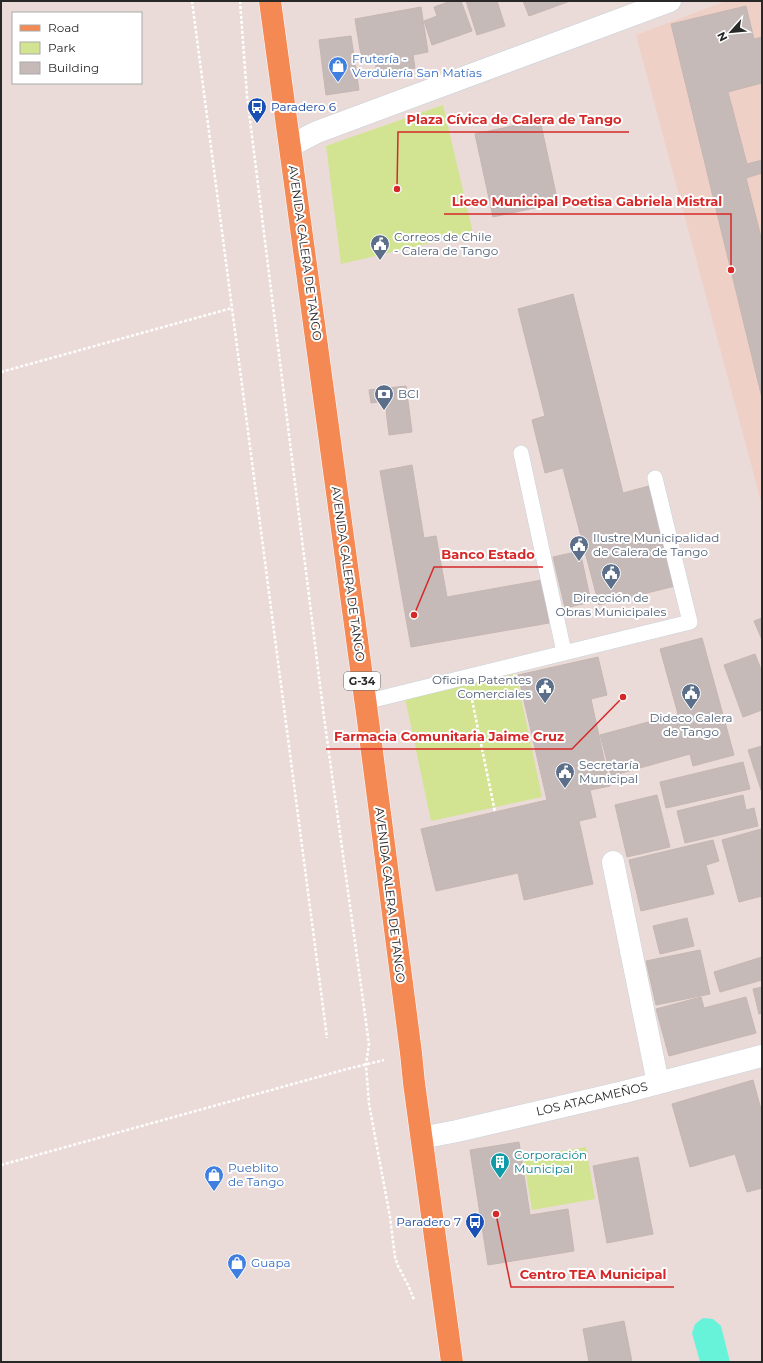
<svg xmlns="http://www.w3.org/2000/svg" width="763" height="1363" viewBox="0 0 763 1363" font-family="Montserrat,sans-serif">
  <rect width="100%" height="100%" fill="#ebdbd8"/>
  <path fill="#eed0c7" d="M726,1h36v504l-126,-470z"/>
  <path fill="#d2e492" d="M443,105l30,128 -132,31 -15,-118z
    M516,674l26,123 -111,24 -26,-123z
    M586,1147l9,52 -63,11 -9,-53z"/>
  <path fill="#67f2da" d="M703,1318l10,1 8,7 9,36h-30l-8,-29 3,-9z"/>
  <path fill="#c5bab7" stroke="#c6b6b2" d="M451,1h10l11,30 -40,14 -8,-24 13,-5 -3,-9z
    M466,1h31l8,25 -28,9z
    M523,1h47l-41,15z
    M746,6l8,33 8,-2v46l-34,9 19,72 15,-4v13l-16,5 16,63v157l-91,-374z
    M421,7l7,45 -15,3 2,13 -38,6 -2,-14 -13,2 -7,-43z
    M351,36l8,54 -33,5 -7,-55z
    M540,120l18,83 -65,14 -18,-83z
    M573,294l50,199 26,-7 26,100 -76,19 -36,-137 -18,5 -13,-53 13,-4 -27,-107z
    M406,386l6,46 -23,3 -4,-34 -14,2 -2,-13z
    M412,465l12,73 12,-2 11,61 95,-17 7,43 -138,24 -31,-176z
    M580,551l11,51 -26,6 -12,-51z
    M762,618v22l-8,-19z
    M702,638l32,117 -41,11 -3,-12 -79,22 -11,-41 78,-21 -18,-65z
    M755,654l7,18v38l-19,7 -19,-52z
    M598,657l9,38 -16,4 19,87 -20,4 6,27 -17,4 14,63 -69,16 -6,-27 -82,18 -15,-62 126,-29 -29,-125z
    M762,746v47l-14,-43z
    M743,762l7,27 -84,19 -6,-26z
    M657,795l13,52 -43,10 -12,-52z
    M743,795l3,15 8,-2 4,18 -73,17 -8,-32z
    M761,829l1,67 -23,6 -17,-62z
    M713,840l6,21 -13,4 8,29 -73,17 -12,-51z
    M687,918l7,28 -34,8 -7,-28z
    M700,950l10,44 -54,11 -10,-44z
    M762,957v23l-42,12 -6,-20z
    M762,987v26l-3,1 -6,-25z
    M701,997l3,11 42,-11 10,36 -87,23 -13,-47z
    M753,1080l9,33v75l-15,4 -12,-38 -45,13 -18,-63z
    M519,1142l11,73 38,-6 6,42 -86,14 -18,-115z
    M638,1157l15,77 -46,9 -14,-77z
    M624,1321l8,41h-43l-6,-33z"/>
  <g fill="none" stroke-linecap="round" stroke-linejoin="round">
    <defs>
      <path id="lane" d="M521,453l43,199
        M365,702l325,-80 -35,-144"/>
      <path id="street" d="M290,146l27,-14 353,-131
        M613,862l45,221
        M421,1138l36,-7 167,-39 138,-36"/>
      <path id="primary" d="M270,1l97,712 44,340 3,30 38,279"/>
    </defs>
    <use href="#lane" stroke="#c7d3db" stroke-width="16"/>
    <use href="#street" stroke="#c7d3db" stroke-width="23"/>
    <use href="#primary" stroke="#fff" stroke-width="23"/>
    <path stroke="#fff" stroke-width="2.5" stroke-dasharray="3 2" stroke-linecap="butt" d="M192,1l135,1037
      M240,1l7,95 77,621 45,327 -3,21 3,39 21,113 5,40 3,9 11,21 5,13
      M1,372l231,-64
      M472,700l23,112
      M1,1165l346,-96 37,-9"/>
    <use href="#lane" stroke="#fff" stroke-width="15"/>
    <use href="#street" stroke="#fff" stroke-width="22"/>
    <use href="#primary" stroke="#f58954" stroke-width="22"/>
  </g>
  <defs>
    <symbol id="shop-pin" viewBox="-11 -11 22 30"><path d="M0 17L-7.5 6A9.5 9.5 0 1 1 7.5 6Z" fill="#3f7fe0" stroke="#fff"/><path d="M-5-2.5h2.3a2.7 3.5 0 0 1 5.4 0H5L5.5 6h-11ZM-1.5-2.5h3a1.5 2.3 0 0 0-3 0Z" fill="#fff"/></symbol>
    <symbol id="bus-pin" viewBox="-11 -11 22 30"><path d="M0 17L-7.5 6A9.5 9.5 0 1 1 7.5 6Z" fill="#1a4fb4" stroke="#fff"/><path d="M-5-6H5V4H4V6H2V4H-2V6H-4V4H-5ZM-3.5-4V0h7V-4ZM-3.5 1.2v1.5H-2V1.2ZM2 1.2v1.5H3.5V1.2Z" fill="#fff"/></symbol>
    <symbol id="civic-pin" viewBox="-11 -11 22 30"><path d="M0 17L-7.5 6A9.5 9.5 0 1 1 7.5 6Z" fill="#5c6f8a" stroke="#fff"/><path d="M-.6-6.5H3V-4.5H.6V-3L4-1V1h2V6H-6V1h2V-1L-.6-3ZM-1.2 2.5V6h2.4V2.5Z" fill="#fff"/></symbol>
    <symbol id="bank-pin" viewBox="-11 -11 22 30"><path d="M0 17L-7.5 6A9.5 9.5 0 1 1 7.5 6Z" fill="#5c6f8a" stroke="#fff"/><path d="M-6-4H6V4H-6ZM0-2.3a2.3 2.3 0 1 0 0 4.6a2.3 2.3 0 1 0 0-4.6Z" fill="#fff"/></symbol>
    <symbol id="building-pin" viewBox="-11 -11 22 30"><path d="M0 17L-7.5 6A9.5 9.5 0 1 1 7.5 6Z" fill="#0f9aa8" stroke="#fff"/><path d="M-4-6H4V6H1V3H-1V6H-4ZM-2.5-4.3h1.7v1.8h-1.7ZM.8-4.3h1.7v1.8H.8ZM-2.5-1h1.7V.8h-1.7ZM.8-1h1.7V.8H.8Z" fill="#fff"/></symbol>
  </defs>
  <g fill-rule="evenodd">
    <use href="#shop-pin" x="327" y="55" width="22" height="30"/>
    <use href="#bus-pin" x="246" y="96" width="22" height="30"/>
    <use href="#civic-pin" x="369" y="233" width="22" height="30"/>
    <use href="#bank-pin" x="373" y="383" width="22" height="30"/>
    <use href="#civic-pin" x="568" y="534" width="22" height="30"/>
    <use href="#civic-pin" x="600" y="562" width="22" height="30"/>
    <use href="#civic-pin" x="534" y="676" width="22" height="30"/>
    <use href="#civic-pin" x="680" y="682" width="22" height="30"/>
    <use href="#civic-pin" x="554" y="761" width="22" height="30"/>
    <use href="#building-pin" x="489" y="1151" width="22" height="30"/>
    <use href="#shop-pin" x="203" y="1164" width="22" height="30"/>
    <use href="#bus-pin" x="464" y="1211" width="22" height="30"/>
    <use href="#shop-pin" x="226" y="1252" width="22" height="30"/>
  </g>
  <g text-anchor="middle" stroke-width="4" stroke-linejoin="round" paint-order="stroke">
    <rect fill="#fff" stroke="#686868" stroke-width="1" x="344" y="672" width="36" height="18" rx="3"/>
    <g font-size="11" font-weight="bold" fill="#282828">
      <text x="362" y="685">G-34</text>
    </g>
    <g font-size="12" fill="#366cbe" stroke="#fff" text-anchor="start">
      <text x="352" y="63">Frutería -<tspan x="352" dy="14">Verdulería San Matías</tspan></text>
      <text x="228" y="1172">Pueblito<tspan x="228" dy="14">de Tango</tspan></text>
      <text x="251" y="1267">Guapa</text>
    </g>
    <g font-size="12" fill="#164399" stroke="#fff" text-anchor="start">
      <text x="271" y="111">Paradero 6</text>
      <text x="461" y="1226" text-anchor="end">Paradero 7</text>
    </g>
    <g font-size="12" fill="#4e5e75" stroke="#fff" text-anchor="start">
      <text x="394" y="241">Correos de Chile<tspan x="394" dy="14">- Calera de Tango</tspan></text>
      <text x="398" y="398">BCI</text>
      <text x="593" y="542">Ilustre Municipalidad<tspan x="593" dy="14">de Calera de Tango</tspan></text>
      <text x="611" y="602" text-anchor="middle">Dirección de<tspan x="611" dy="14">Obras Municipales</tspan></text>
      <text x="531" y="684" text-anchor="end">Oficina Patentes<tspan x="531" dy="14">Comerciales</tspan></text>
      <text x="691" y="722" text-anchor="middle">Dideco Calera<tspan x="691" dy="14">de Tango</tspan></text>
      <text x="579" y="769">Secretaría<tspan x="579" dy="14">Municipal</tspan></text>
    </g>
    <g font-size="12" fill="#282828" stroke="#fff">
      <text transform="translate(305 253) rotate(82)" y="4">AVENIDA CALERA DE TANGO</text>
      <text transform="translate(348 574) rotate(82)" y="4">AVENIDA CALERA DE TANGO</text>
      <text transform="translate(390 895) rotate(83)" y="4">AVENIDA CALERA DE TANGO</text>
      <text transform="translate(592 1099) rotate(-13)" y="4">LOS ATACAMEÑOS</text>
    </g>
    <g font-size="12" fill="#0d838f" stroke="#fff" text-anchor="start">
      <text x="514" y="1159">Corporación<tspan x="514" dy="14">Municipal</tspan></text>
    </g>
  </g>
  <path fill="none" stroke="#d62828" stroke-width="1.5" d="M397 189L398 132H629M731 270L731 214H444M414 615L434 567H543M623 697L572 749H326M496 1214L511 1287H674"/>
  <g fill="#d62828" stroke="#fff" stroke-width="1.5">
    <circle cx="397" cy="189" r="4"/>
    <circle cx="731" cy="270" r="4"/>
    <circle cx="414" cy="615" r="4"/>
    <circle cx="623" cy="697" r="4"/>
    <circle cx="496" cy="1214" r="4"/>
  </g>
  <g font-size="13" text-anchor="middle" font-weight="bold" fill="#d62828" stroke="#fff" stroke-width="4" stroke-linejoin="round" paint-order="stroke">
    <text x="514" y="124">Plaza Cívica de Calera de Tango</text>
    <text x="587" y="206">Liceo Municipal Poetisa Gabriela Mistral</text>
    <text x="488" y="559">Banco Estado</text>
    <text x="449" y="741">Farmacia Comunitaria Jaime Cruz</text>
    <text x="593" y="1279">Centro TEA Municipal</text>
  </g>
  <rect width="763" height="1363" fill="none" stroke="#282828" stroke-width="4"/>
  <rect x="12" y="12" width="130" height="72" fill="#ffffff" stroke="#a9a9a9"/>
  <rect x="20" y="25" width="20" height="6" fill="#f58954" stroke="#a9a9a9"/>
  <text x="48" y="32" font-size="12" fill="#282828">Road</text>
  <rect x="20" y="42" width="20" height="12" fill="#d2e492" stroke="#a9a9a9"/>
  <text x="48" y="52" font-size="12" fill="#282828">Park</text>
  <rect x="20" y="62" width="20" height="12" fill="#c5bab7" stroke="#a9a9a9"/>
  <text x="48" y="72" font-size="12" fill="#282828">Building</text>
  <g transform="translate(731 32) rotate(243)" stroke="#ffffff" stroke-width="3" paint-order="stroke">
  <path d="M0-3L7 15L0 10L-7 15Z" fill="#282828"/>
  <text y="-6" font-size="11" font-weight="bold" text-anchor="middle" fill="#282828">N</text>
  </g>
</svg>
